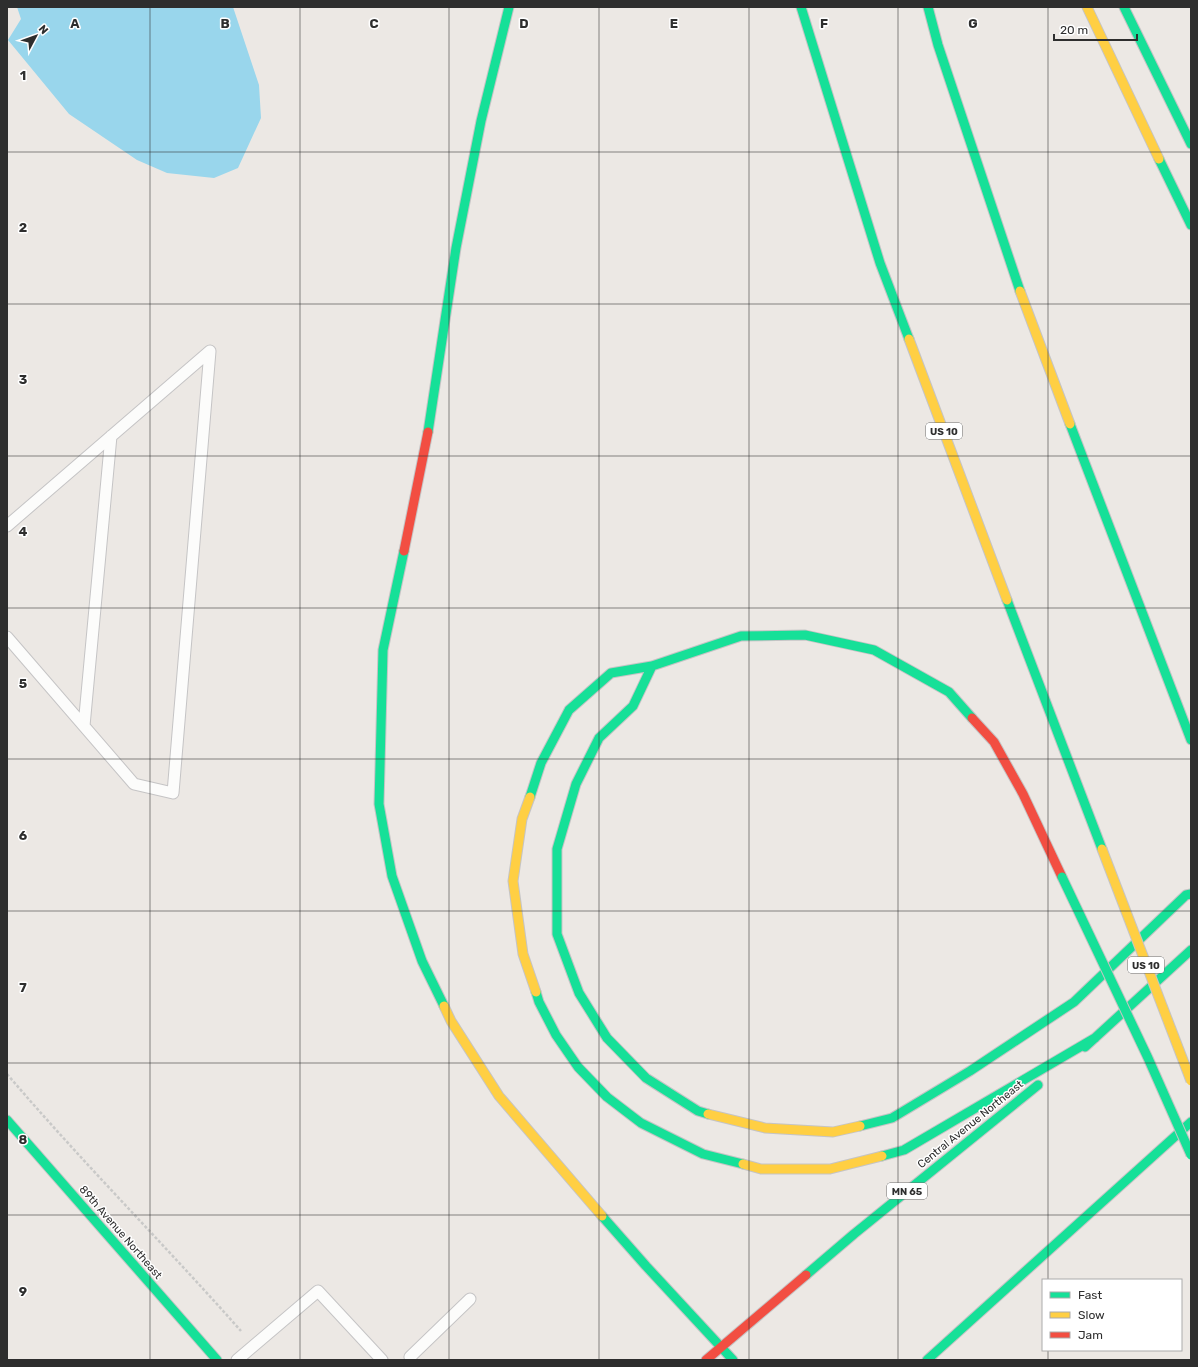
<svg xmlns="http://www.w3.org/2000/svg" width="1198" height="1367" viewBox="0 0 1198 1367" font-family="Rubik,sans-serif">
  <rect width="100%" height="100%" fill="#ece8e4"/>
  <path fill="#99d6ec" d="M17,7h216l26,78 2,33 -23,50 -24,10 -47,-5 -30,-13 -68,-46 -61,-74 13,-21z"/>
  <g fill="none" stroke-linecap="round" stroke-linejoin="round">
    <defs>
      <path id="lane" d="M7,526l203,-175 -37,442 -39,-9 -127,-147
        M84,726l27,-290
        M237,1360l81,-69 64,69
        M411,1360l-1,-3 60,-58"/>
      <path id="fast" d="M801,7l79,256 29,76
        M928,7l10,38 82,246
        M1124,7l67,137
        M1159,159l32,66
        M1070,424l121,316
        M428,432l28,-184 25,-127 28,-114
        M404,551l-21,99 -4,154 13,72 30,85 22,45
        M1007,600l95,249
        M652,666l-19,40 -34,32 -23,46 -19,65v85l22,59 28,45 39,40 52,33 10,3
        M530,797l11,-34 28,-53 42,-37 41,-7 89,-30 64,-1 69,15 75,42 23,26
        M536,992l3,10 17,33 22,32 29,30 34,26 62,31 40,10
        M1085,1047l106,-97
        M7,1120l210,240
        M860,1126l32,-8 78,-47 104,-69 112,-107 5,-1
        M882,1156l22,-6 191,-112
        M602,1216l44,50 87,94
        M806,1275l48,-41 184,-149
        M927,1360l264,-238"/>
      <path id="slow" d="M1087,7l72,152
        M1020,291l50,133
        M909,339l98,261
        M530,797l-8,22 -9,62 10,73 13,38
        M444,1006l7,15 48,75 103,120
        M708,1114l57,14 68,4 27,-6
        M743,1164l18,5h69l52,-13"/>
      <path id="jam" d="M404,551l24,-119
        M972,718l22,24 29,52 39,83
        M706,1360l100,-85"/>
    </defs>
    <use href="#lane" stroke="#c5c4c5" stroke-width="13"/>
    <use href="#fast" stroke="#c5c4c5" stroke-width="11"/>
    <use href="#slow" stroke="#c5c4c5" stroke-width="11"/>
    <use href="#jam" stroke="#c5c4c5" stroke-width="11"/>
    <path stroke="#c9c9c8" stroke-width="2.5" stroke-dasharray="3 2" stroke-linecap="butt" d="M7,1074c75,88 157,170 234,257"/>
    <use href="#lane" stroke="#fcfcfb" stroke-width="11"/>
    <use href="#fast" stroke="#16e098" stroke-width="9"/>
    <use href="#slow" stroke="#ffcf43" stroke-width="9"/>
    <use href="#jam" stroke="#f24e42" stroke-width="9"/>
    <defs>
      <path id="fast-bridge" d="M1062,877l86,181 43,97"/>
      <path id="slow-bridge" d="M1102,849l89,232"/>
    </defs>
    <use href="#fast-bridge" stroke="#c6c5c4" stroke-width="11" stroke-linecap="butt"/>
    <use href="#slow-bridge" stroke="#c6c5c4" stroke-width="11" stroke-linecap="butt"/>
    <use href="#fast-bridge" stroke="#16e098" stroke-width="9"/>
    <use href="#slow-bridge" stroke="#ffcf43" stroke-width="9"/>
  </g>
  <path fill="none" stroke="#2e2e2e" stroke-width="1" stroke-opacity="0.55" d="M150,7v1353M300,7v1353M449,7v1353M599,7v1353M749,7v1353M898,7v1353M1048,7v1273M7,152h1184M7,304h1184M7,456h1184M7,608h1184M7,759h1184M7,911h1184M7,1063h1184M7,1215h1184M1048,1350v10"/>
  <g text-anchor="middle" stroke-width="3" stroke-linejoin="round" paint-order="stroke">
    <g fill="#fff" stroke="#6d6d6d" stroke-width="1">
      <rect x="926" y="423" width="36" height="16" rx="3"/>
      <rect x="1128" y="957" width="36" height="16" rx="3"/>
      <rect x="887" y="1183" width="40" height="16" rx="3"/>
    </g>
    <g font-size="10" font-weight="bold" fill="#2e2e2e">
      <text x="944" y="435">US 10</text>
      <text x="1146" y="969">US 10</text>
      <text x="907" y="1195">MN 65</text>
    </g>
    <g font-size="11" fill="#2e2e2e" stroke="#fff">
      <text transform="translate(970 1124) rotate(-39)" y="4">Central Avenue Northeast</text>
      <text transform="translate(121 1232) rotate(49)" y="4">89th Avenue Northeast</text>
    </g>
  </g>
  <g font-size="13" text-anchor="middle" font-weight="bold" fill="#2e2e2e" stroke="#fff" stroke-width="3" stroke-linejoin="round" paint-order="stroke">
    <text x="75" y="28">A</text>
    <text x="225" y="28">B</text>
    <text x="374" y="28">C</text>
    <text x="524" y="28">D</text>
    <text x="674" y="28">E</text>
    <text x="824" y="28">F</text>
    <text x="973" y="28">G</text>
    <text x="23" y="80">1</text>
    <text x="23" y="232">2</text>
    <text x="23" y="384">3</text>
    <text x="23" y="536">4</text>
    <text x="23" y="688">5</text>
    <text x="23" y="840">6</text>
    <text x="23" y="992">7</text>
    <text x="23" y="1144">8</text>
    <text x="23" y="1296">9</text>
  </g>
  <rect width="1198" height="1367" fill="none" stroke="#2e2e2e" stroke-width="16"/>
  <rect x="1042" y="1279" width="140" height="72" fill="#ffffff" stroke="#ababab"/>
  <rect x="1050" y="1292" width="20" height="6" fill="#16e098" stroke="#ababab"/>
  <text x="1078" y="1299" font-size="12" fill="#2e2e2e">Fast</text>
  <rect x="1050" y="1312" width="20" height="6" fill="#ffcf43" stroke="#ababab"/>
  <text x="1078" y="1319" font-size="12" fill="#2e2e2e">Slow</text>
  <rect x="1050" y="1332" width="20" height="6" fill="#f24e42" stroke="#ababab"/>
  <text x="1078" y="1339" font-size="12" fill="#2e2e2e">Jam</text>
  <g transform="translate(36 36) rotate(49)" stroke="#ffffff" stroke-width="3" paint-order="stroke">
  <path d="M0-3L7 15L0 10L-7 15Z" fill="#2e2e2e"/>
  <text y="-6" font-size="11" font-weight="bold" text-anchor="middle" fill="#2e2e2e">N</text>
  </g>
  <path d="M1054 34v6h83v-6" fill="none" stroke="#2e2e2e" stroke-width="2"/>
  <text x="1060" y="34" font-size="12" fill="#2e2e2e" stroke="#ffffff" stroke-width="3" paint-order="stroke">20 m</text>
</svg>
